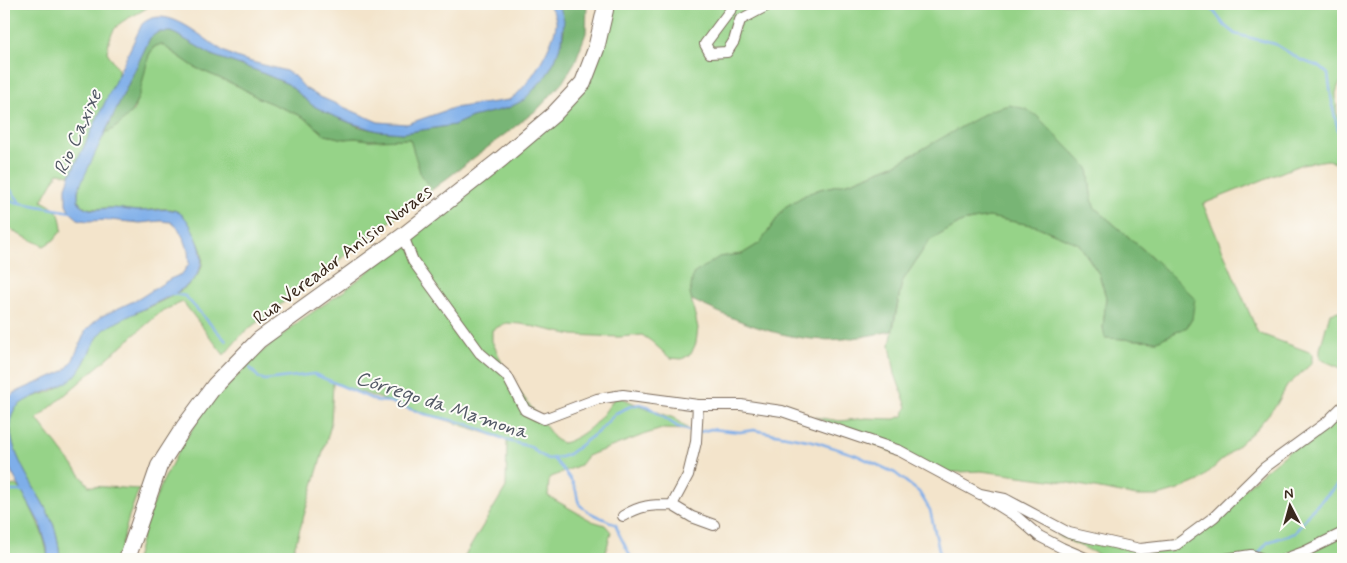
<svg xmlns="http://www.w3.org/2000/svg" width="1347" height="563" viewBox="0 0 1347 563" font-family="Mynerve,sans-serif">
  <rect width="100%" height="100%" fill="#fdfcf7"/>
  <filter id="ink" filterUnits="userSpaceOnUse"><feTurbulence type="fractalNoise" baseFrequency=".02" numOctaves="2"/><feDisplacementMap in="SourceGraphic" scale="10" xChannelSelector="R" yChannelSelector="G"/><feConvolveMatrix kernelMatrix="1 2 1 2 8 2 1 2 1" color-interpolation-filters="sRGB"/></filter>
  <filter id="wash" filterUnits="userSpaceOnUse"><feTurbulence type="fractalNoise" baseFrequency=".0096" numOctaves="4" result="noise"/><feDisplacementMap in="SourceGraphic" scale="20" xChannelSelector="R" yChannelSelector="G"/><feGaussianBlur stdDeviation="1.12" result="paint"/><feColorMatrix in="noise" values="0 0 0 0 0 0 0 0 0 0 0 0 0 0 0 0 0 1.4 0 .05"/><feComposite in="paint" operator="in"/></filter>
  <g filter="url(#wash)">
    <rect width="100%" height="100%" fill="#f3e4cb"/>
    <path fill="#96d388" stroke="#687e53" d="M4,4h148c-24,19 -40,12 -45,48l11,17v7l-48,99 -12,-2 -16,28c16,9 18,10 20,29l-8,10 -10,6 -28,-13 -12,-10z
      M610,4h733v78l-4,2 -3,9 1,20 6,11v42l-15,-6 -26,4 -99,40 55,129 54,20v10l-25,23 -10,18 -20,24 -58,53 -21,9 -20,6h-21l-79,-15 -77,-10 -42,2 -124,-56 25,4 26,-3 28,1 9,-3 4,-9 -12,-33 -5,-29 12,-63 27,-41 33,-19 27,-5 47,9 43,18 20,30 7,23 -3,31 18,11 36,2 30,-14 5,-8 -38,-60 -60,-52 -3,-13 -3,-26 -19,-18 -60,-45 -18,6 -95,53 -45,18 -31,7 -13,5 -22,13 -25,36 -18,11 -23,3 -29,37 8,34 -2,15 -5,11 -9,5 -12,-1 -19,-17 -9,-6 -23,2 -46,-2 -52,-11 -15,-1 -14,7v11l17,37 47,62 7,3c24,-7 40,-26 53,-48l17,8 41,15 15,12 -27,-1 -16,5 -59,22 -7,9 -31,13 -1,18 44,25 13,4 6,7 -7,27h-141l43,-72 1,-47 -174,-57 -2,39 -2,10 -38,127h-155l9,-34 17,-42 19,-37 26,-39 51,-52 43,-35 43,-29 219,-177z
      M161,44l35,24 44,19 18,11 39,16 12,7 16,14 20,4 10,-1 14,2 41,-1 4,13 19,37 -190,144 -19,22 -41,-53 -21,9 -125,108 52,67 50,3 -10,27 -11,43h-58c-1,-14 -3,-27 -9,-40 -13,-29 -48,-70 -39,-104 5,-19 30,-18 44,-26 8,-5 20,-14 25,-22 9,-13 12,-28 24,-38 25,-21 117,-36 94,-85 -4,-8 -10,-24 -17,-29 -3,-3 -9,-6 -13,-6 -10,-1 -21,2 -31,2 -10,-1 -20,-3 -30,-3 -11,0 -24,4 -30,-8 -2,-20 19,-51 28,-69l2,1 26,-22 15,-55 5,-8z
      M1343,310v59l-23,-10v-10l10,-36z
      M1343,406v153h-235l-51,-24 40,4 52,9 17,-3 34,-15 60,-55z
      M16,485l5,4c12,23 24,44 27,70h-44v-72z"/>
    <path fill="#78b574" stroke="#5a7049" d="M559,4h28l-1,29 -11,29 -13,21 -24,26 -105,80 -12,-13 -11,-37 -41,1 -14,-2 -10,1 -20,-4 -16,-14 -12,-7 -39,-16 -18,-11 -44,-19 -35,-24 -7,3 -5,8c-9,33 -8,59 -41,77l-2,-1 44,-93c6,-7 13,-7 22,-6l42,24 41,14 33,14 24,21 19,10 29,12 18,4 25,2 51,-8 18,-8 36,-9 12,-6 26,-26 9,-16 7,-19 2,-11z
      M1009,105l17,4 11,7 51,52 3,26 3,13 60,52 41,39 -3,21 -5,8 -30,14 -52,-3 -2,-10 3,-31 -7,-23 -20,-30 -43,-18 -47,-9 -27,5 -33,19 -27,41 -10,49c-26,5 -53,11 -80,8 -42,-4 -82,-21 -120,-39l-2,-6 3,-20 26,-17 23,-3 18,-11 25,-36 22,-13 13,-5 31,-7 45,-18 95,-54z"/>
    <path fill="#7eaee9" stroke="#5c6c84" d="M548,4h11l5,16 -2,21 -7,19 -9,16 -22,24 -16,8 -36,9 -18,8 -51,8 -25,-2 -27,-8 -20,-8 -19,-10 -24,-21 -33,-14 -41,-14 -42,-24h-14l-8,6 -68,143 -4,9v10c2,4 4,7 8,8 8,3 18,0 26,0 9,0 18,3 26,3 32,0 42,-11 58,26 16,35 -5,49 -34,63 -13,6 -27,13 -41,20 -5,3 -11,5 -16,9 -16,14 -19,41 -36,52 -15,11 -52,16 -57,34 -9,33 26,75 39,104 6,13 8,26 9,40h-12l-1,-12 -7,-23 -28,-51 -8,-19v-51l10,-10 50,-22 8,-9 14,-32 14,-13 40,-19 30,-19 12,-5 7,-10 -1,-14 -3,-9 -7,-13 -7,-6 -10,-1 -21,2 -30,-3 -23,1 -9,-2 -8,-7 -4,-8v-17l4,-11 72,-152c26,-23 63,18 85,29 18,9 40,12 59,18l8,5 11,12 13,8 60,26 29,2 46,-16 56,-8c18,-10 44,-54 47,-75 1,-8 -4,-15 -8,-21z"/>
    <g fill="none" stroke-linecap="round" stroke-linejoin="round">
      <path stroke="#7eaee9" stroke-width="2.5" d="M1208,4l17,22 10,8 40,10 26,16 19,7 8,7 5,35 10,41
        M4,182l16,20
        M4,200l67,12
        M173,294l12,2 41,45
        M250,368l9,10 6,2 49,-6 63,27 13,1 34,12 40,9 45,18 22,6 8,7 9,5 13,-2 8,-3 30,-23 17,-18 15,-7 9,-2 7,2 31,21 15,5
        M700,432l11,-3 29,3 14,-2 59,11 43,14 39,18 24,19 11,18 11,49
        M554,460c6,5 18,20 21,28 3,6 1,13 6,18 7,8 26,13 35,19l3,9 13,25
        M4,491h21
        M1257,555l11,-13 27,-9 14,-20 34,-34"/>
    </g>
  </g>
  <g filter="url(#ink)">
    <g fill="none" stroke-linecap="round" stroke-linejoin="round">
      <defs>
        <path id="minor" d="M735,4l-30,40 5,9 17,-1 7,-11 6,-21 30,-16
          M403,236l10,25 67,92 27,23 18,34 19,9 53,-20 26,-4 75,10h43l41,6 118,40 80,43 25,5 64,34 71,16 36,-4 38,-28 50,-49 63,-46 16,-16
          M985,497l32,20 22,19 23,12 26,11
          M672,505l20,12 22,8
          M623,516c18,-11 28,-11 49,-11l16,-30 8,-33 2,-37
          M1225,559l26,-4 12,4
          M1285,559l19,-7 39,-19"/>
        <path id="primary" d="M127,559l32,-93 25,-39 31,-42 44,-45 144,-104 98,-77 52,-44 30,-32 13,-34 9,-39 -1,-6"/>
      </defs>
      <use href="#minor" stroke="#7b6b5b" stroke-width="12"/>
      <use href="#primary" stroke="#7b6b5b" stroke-width="18"/>
      <use href="#minor" stroke="#fff" stroke-width="10"/>
      <use href="#primary" stroke="#fff" stroke-width="16"/>
    </g>
  </g>
  <g text-anchor="middle" stroke-width="4" stroke-linejoin="round" paint-order="stroke">
    <g font-size="19" fill="#3b2a1e" stroke="#fdfcf7">
      <text transform="translate(342 254) rotate(-37)" y="7">Rua Vereador Anísio Novaes</text>
    </g>
    <g font-size="20" font-style="italic" fill="#525865" stroke="#fdfcf7">
      <text transform="translate(77 132) rotate(-66)" y="7">Rio Caxixe</text>
      <text transform="translate(442 404) rotate(18)" y="7">Córrego da Mamona</text>
    </g>
  </g>
  <rect width="1347" height="563" fill="none" stroke="#fdfcf7" stroke-width="20"/>
  <g transform="translate(1290 506) rotate(354)" stroke="#fdfcf7" stroke-width="4" paint-order="stroke">
  <path d="M0-4L9 19L0 12L-9 19Z" fill="#3b2a1e"/>
  <text y="-8" font-size="14" font-weight="bold" text-anchor="middle" fill="#3b2a1e">N</text>
  </g>
</svg>
